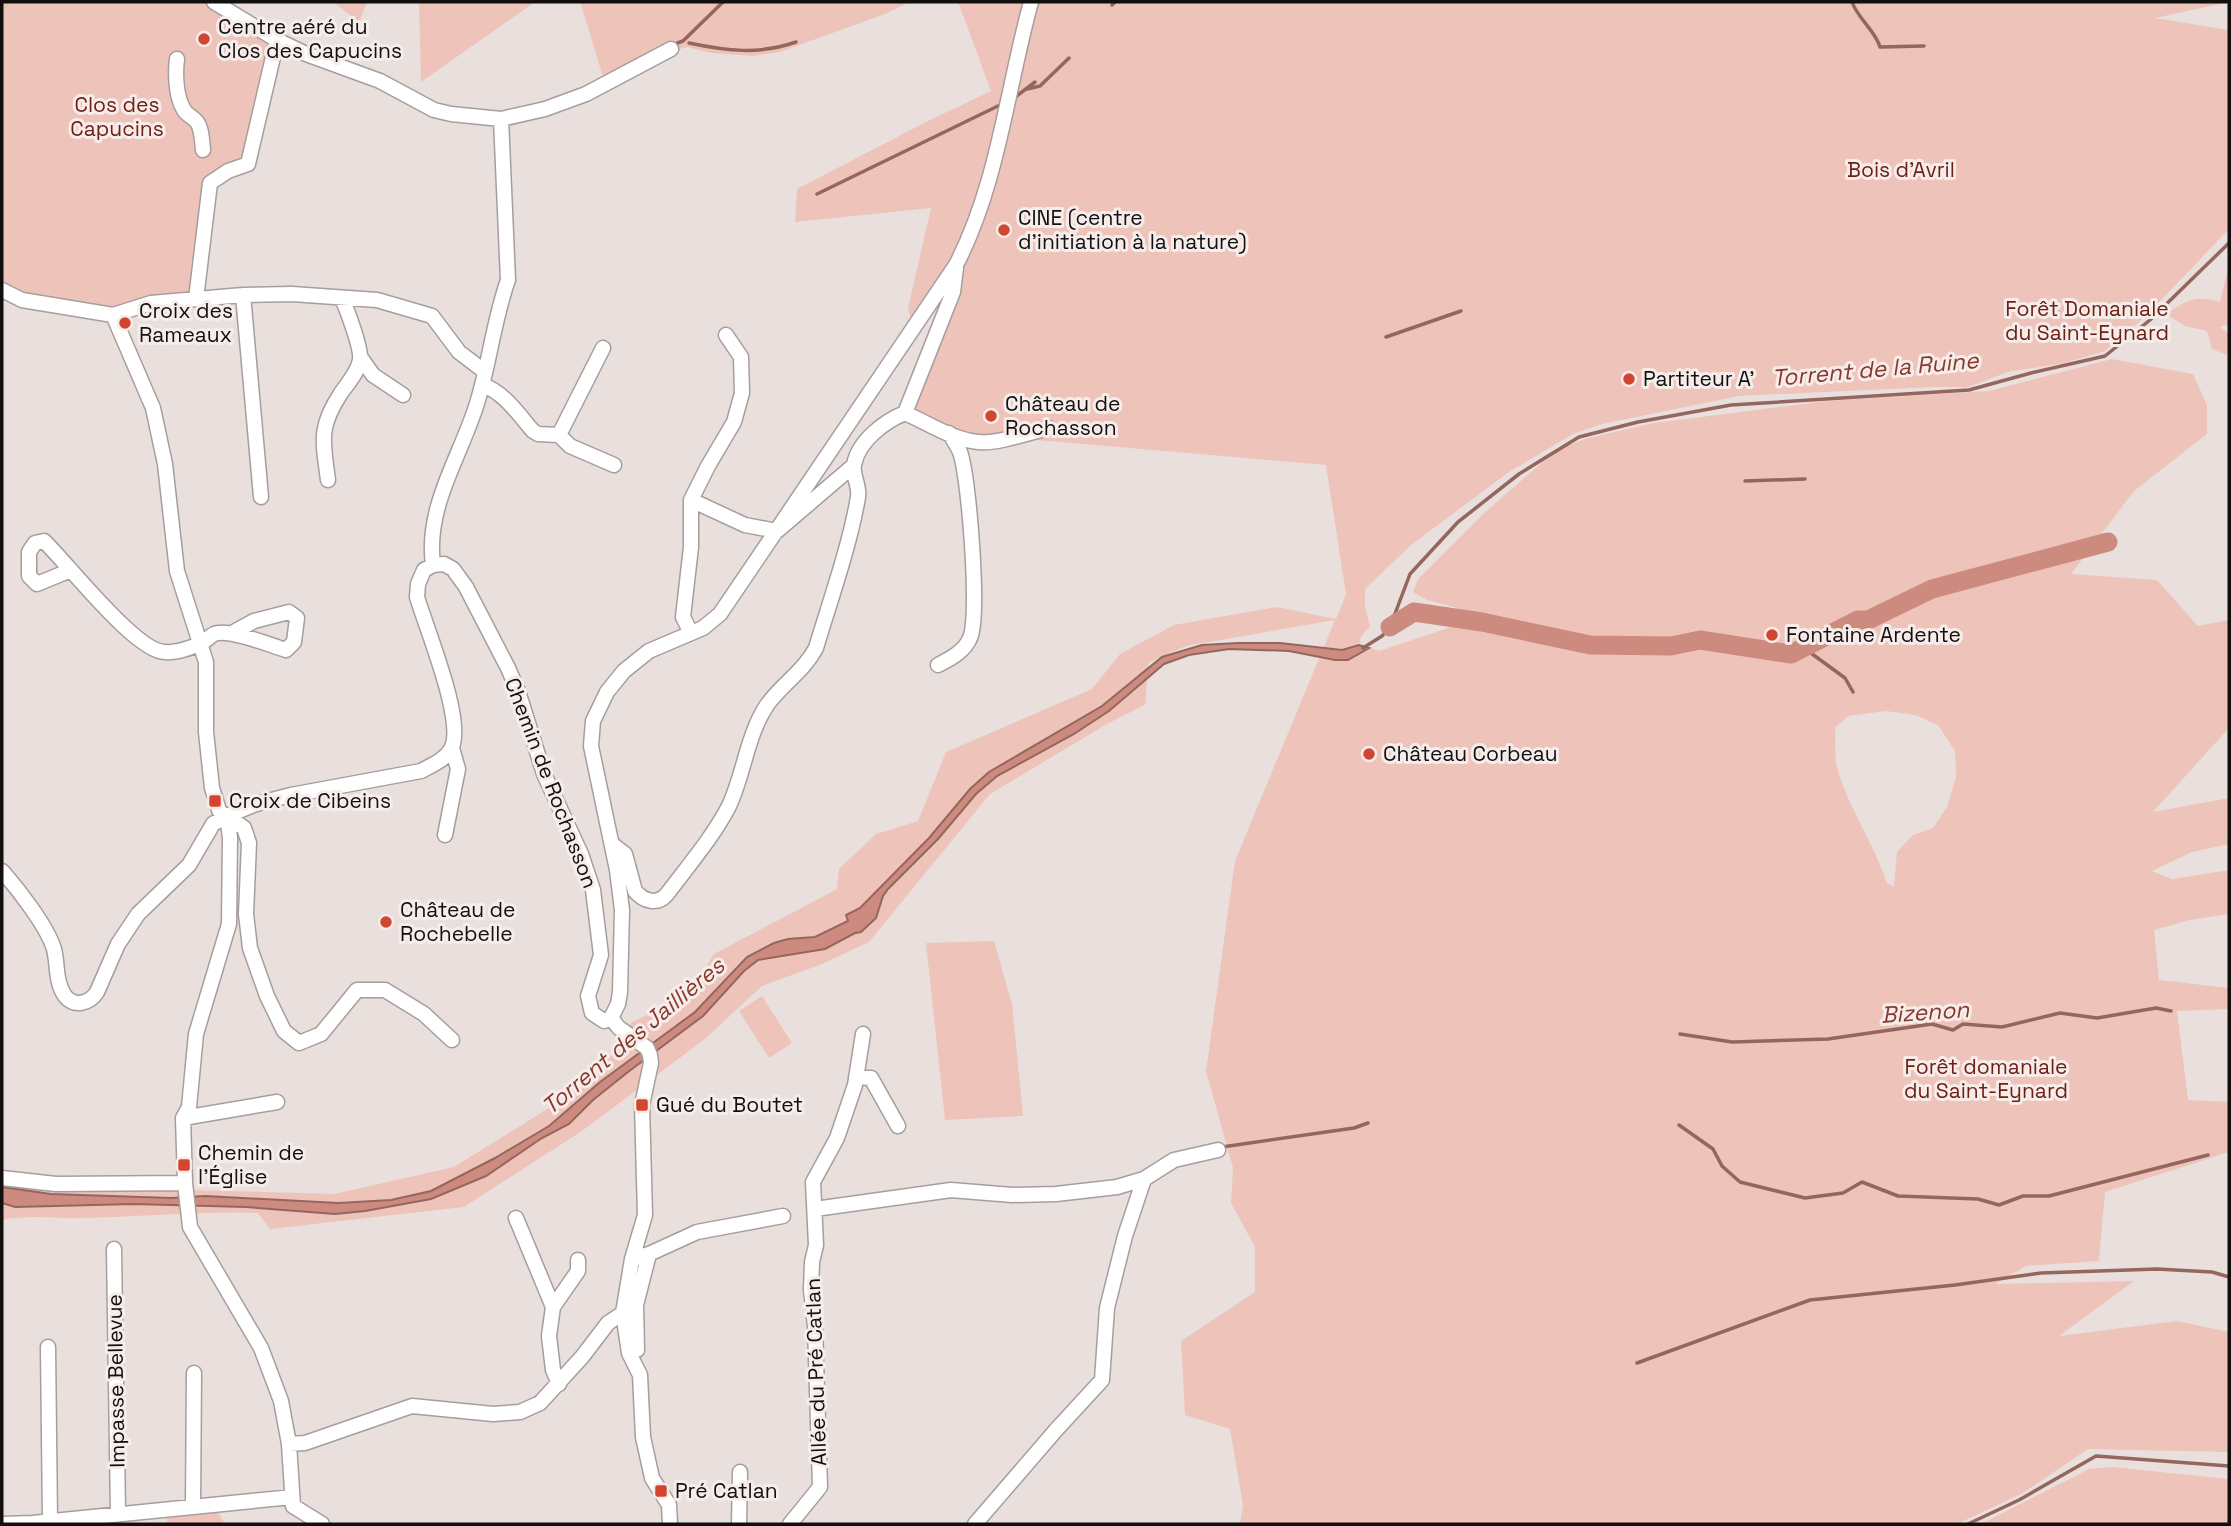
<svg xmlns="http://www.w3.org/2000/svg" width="2231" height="1526" viewBox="0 0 2231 1526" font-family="'Space Grotesk',sans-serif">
  <rect width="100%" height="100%" fill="#e9e0de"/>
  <path fill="#eec3ba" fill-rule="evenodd" d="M2,2h212l56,34 -22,128 -38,20 -14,115 -83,16 -111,-25z
    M334,2h33l-8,21z
    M419,2h116l-114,80z
    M574,2h335l-24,12 -105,38 -28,4 -41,-3 -24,-6 -25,7 -57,30 -24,-80z
    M958,2h1271l-74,16 74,12v199l-82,86 -42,36 -41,12 -56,9 -40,15h-35l-194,9 -137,28 -29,10 -64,38 -98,73 -46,44v17l5,20 -9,11 -2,7 20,7 81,-27 28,4 -20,-17 -41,-11 -14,-8 5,-13 65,-65 55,-48 26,-19 24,-9 66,-15 174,-22 161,-10 123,-32 81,15 14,31v29l-73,57 -63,83 86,6 41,46 31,-6v108l-76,84 76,-14v46l-37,8 -40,19 20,8 57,-9 -1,44 -38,6 -36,10 5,50 70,8v21l-52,2 11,89 41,2v50l-124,40 -6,69 -73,5 -31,18 139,-3 -75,55 118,-15 52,11v120l-141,-3 -65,44 -66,31h-717l3,-19 -13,-76 -45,-14 -4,-74 74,-49v-45l-24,-44 2,-35 -27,-97 29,-210 100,-241 -149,26 -37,16 -4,43 -38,19 -117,70 -121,148 -47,22 -60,22 -57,53 -123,92 -118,76 -194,22 -12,-16c-59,-2 -117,4 -176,5 -27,1 -53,-4 -80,2v-37l53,7h137l142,4 120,-27 119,-74 38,-37 21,-34 57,-27 25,-41 123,-65 2,-20 37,-35 42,-13 28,-69 146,-63 28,-35 54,-29 103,-18 59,12 10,-25 -20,-129 -314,-27 -26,4 -81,-29 51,-146 -43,61 -5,-20 23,-100 -136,14 2,-33 129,-67 65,-31zM1886,711l29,4 23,10 17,26 1,26 -9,30 -14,21 -20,7 -16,17 -3,35 -7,-4c-13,-40 -39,-75 -50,-116 -3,-12 -1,-27 -2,-39l13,-12z
    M2229,264v60l-9,3 9,7 -2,21 -15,-6 -5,-18 -22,-5 -19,-12c22,-15 29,-19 54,-12z
    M994,941l18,63 11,112 -78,4 -19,-177z
    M762,996l30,47 -23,15 -30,-47z
    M2112,1467l117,12v45h-248l108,-55z
    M220,1508l-1,6 6,10h-57l-2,-7z"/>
  <path fill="#cd8b7f" stroke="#95665d" stroke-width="2" d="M1238,643h42l62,7 17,-5 10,3 -21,12h-13l-46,-9 -60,-2 -40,6 -25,9 -55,47 -35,23 -77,42 -21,18 -38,45 -50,50 -5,7 -7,22 -15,14 -6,1 -30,16 -67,11 -14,11 -41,45 -75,56 -35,28 -24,24 -27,14 -56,38 -55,23 -66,12 -30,3 -89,-7 -113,-3 -118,3 -13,-4v-16l49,7 120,4 34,-2 133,7 53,-3 40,-9 64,-33 54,-32 51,-44 95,-70 52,-55 27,-14 14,-4 27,-2 33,-16 -2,-6 14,-7 69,-70 41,-49 19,-17 113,-66 60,-49 40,-12z"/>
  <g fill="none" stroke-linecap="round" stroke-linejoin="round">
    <path stroke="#95665d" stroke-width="3.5" d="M1852,2c6,17 23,28 28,45l44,-1
      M1112,5l3,-3
      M689,43c38,8 70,12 107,-1
      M672,45l11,-4 40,-39
      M1027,89l13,-3 29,-28
      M1014,98l21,-16
      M817,194l183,-89
      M1386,337l75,-26
      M1745,481l60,-2
      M1363,648l19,-12 8,-9 20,-53 48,-52 61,-48 60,-37 59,-15 93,-17 238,-15 62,-17 74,-17 45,-36 79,-77
      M1804,648l41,30 8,14
      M1680,1034l52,8 96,-3 104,-15 21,6 10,-6 39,3 58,-14 37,5 59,-10 15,3
      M1679,1125l34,24 9,17 18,16 65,16 38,-5 19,-11 36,14 80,3 21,6 24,-9h26l159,-41
      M1222,1147l132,-19 14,-5
      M1637,1363l173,-63 145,-15 86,-12 116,-4 55,3 17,5
      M1968,1524l51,-24 77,-44 133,10"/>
    <path stroke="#cd8b7f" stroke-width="19" d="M1390,627l24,-15 68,10 108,23 81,1 29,-6 91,14 67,-34h10l64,-31 176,-47"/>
    <defs>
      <path id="minor" d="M214,2l63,38 29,14 74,27 54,29 17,4 50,5 44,-10 41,-15 85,-45
        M177,59c-2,16 -1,38 7,51 3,5 9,7 13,12 5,7 5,19 6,28
        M2,290l20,10 91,15 40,93 12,56 12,107 29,91v70l6,56 7,22 9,13 2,15 -1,86 -33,110 -7,73 -6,11 2,65 5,44 71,121 20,53 8,43 4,62 29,18
        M243,295l18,202
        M196,299l14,-116 18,-12 20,-7 29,-124
        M113,315l38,-12 92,-8 49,-1 85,6 55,16 27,36 25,19
        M361,358l12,17 30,20
        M482,385c21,6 37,30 51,46l5,3 21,1 11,11 44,19
        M905,413c23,10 48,27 73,29 19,2 50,-9 71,-14
        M559,435l44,-87
        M328,480c-5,-39 -10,-52 13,-87 7,-10 17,-21 19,-33 2,-11 -13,-50 -18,-62
        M691,500l54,25 32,6 76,-65
        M433,565c-8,-60 29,-110 45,-165 12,-40 16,-81 30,-120l-7,-161
        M71,570l-34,14 -8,-8v-24l6,-9 9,-2c24,23 92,111 121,111 10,1 27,-4 36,-9 5,-2 9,-7 13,-9 15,-6 55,11 72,16l8,-8 3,-24 -8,-6 -35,9 -20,11
        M691,633l-8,-16 8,-70v-47l17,-34 26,-44 8,-29 -1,-36 -15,-22
        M938,665c12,-6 27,-14 32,-27 10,-21 -1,-162 -10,-186 -3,-7 -7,-13 -11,-19
        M227,816l17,12 5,15 -3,71 4,34 17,48 17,35 15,12 22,-9 36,-44h28l39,24 28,26
        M445,835l13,-66 -6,-21
        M612,844l13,10 10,37c9,11 23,14 32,3 21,-28 46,-57 62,-88 15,-32 18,-71 38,-101 14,-20 37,-34 49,-57 14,-47 34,-103 42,-151 2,-11 -6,-22 -4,-32 4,-24 31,-44 51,-52l48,-121 3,-24
        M2,871c16,18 45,55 52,78 4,15 1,33 11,47 10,12 25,7 32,-4l21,-48 20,-30 51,-49 24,-41 11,-7 32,-13 35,-9 130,-24c11,-6 24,-11 30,-22 15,-26 -25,-121 -34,-152l1,-13 6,-14 9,-5 11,-1 9,5 13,18 42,81 10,23 26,83 37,80 12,36 8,65 -13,41 4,17 12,8 7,-3
        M611,1018l7,-14 2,-12 2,-82 -5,-40 -26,-124 2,-25 14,-29 17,-21 25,-20 54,-23 17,-14 236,-349c42,-81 51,-176 75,-263
        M611,1018l8,10 28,20 3,7 1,8 -9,42 3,110 -13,44 -9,54 6,40 11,22 3,62 9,41 17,27 1,19
        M856,1077l15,1 27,48
        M183,1118l94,-16
        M2,1178l54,6 129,-1
        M815,1209l136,-19 61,5 44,-1 61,-7 27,-8 30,-19 44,-10
        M516,1218l37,89 -4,29 4,34 6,14
        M114,1249l4,264
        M632,1259l17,-5 48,-22 86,-16
        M553,1307l25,-36v-11
        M48,1347l2,174
        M637,1350l-1,-45 13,-51
        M289,1444l16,-1 107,-37 81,8 27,-2 20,-9 42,-46 26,-34 15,-10
        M193,1506l1,-133
        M2,1524l31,-1 259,-26
        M739,1524l1,-52
        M790,1524l30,-37 -5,-161 -4,-36 1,-28 4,-17 -3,-63 24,-44 18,-53 8,-51
        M975,1524l81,-94 46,-50 5,-72 18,-72 19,-57"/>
    </defs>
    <use href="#minor" stroke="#a69e9c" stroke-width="17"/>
    <use href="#minor" stroke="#fff" stroke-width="14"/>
  </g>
  <g fill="#d24631" stroke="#f6edeb" stroke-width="2.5">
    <circle cx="204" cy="39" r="7"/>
    <circle cx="1004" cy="230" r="7"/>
    <circle cx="125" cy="323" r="7"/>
    <circle cx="1629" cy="379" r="7"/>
    <circle cx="991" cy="416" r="7"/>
    <circle cx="1772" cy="635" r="7"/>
    <circle cx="1369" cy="754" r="7"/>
    <rect x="208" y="794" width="14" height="14" rx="3.5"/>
    <circle cx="386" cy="922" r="7"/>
    <rect x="635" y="1098" width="14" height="14" rx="3.5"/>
    <rect x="177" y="1158" width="14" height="14" rx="3.5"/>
    <rect x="654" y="1484" width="14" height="14" rx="3.5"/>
  </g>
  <g text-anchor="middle" stroke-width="6" stroke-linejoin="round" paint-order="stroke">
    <g font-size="21" fill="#120f0f" stroke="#f6edeb" text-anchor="start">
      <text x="218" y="34">Centre aéré du<tspan x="218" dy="24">Clos des Capucins</tspan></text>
      <text x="1018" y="225">CINE (centre<tspan x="1018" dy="24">d'initiation à la nature)</tspan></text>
      <text x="139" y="318">Croix des<tspan x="139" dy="24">Rameaux</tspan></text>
      <text x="1643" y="386">Partiteur A'</text>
      <text x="1005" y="411">Château de<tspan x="1005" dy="24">Rochasson</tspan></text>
      <text x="1786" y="642">Fontaine Ardente</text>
      <text x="1383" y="761">Château Corbeau</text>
      <text x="229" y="808">Croix de Cibeins</text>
      <text x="400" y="917">Château de<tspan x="400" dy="24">Rochebelle</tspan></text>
      <text x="656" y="1112">Gué du Boutet</text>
      <text x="198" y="1160">Chemin de<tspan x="198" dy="24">l'Église</tspan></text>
      <text x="675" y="1498">Pré Catlan</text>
    </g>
    <g font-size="21" fill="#6f2014" stroke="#f6edeb">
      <text x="117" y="112">Clos des<tspan x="117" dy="24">Capucins</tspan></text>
      <text x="1901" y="177">Bois d'Avril</text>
      <text x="2087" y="316">Forêt Domaniale<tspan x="2087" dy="24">du Saint-Eynard</tspan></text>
      <text x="1986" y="1074">Forêt domaniale<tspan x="1986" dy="24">du Saint-Eynard</tspan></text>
    </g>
    <g font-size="21" fill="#120f0f" stroke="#f6edeb">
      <text transform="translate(551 783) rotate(69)" y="7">Chemin de Rochasson</text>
      <text transform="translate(816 1372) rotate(-92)" y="7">Allée du Pré Catlan</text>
      <text transform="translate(116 1381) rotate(-91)" y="7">Impasse Bellevue</text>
    </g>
    <g font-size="23" font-style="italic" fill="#89392c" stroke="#f6edeb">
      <text transform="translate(1875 369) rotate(-5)" y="8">Torrent de la Ruine</text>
      <text transform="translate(1925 1012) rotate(-4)" y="8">Bizenon</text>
      <text transform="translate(633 1036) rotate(-40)" y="8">Torrent des Jaillières</text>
    </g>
  </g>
  <rect width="2231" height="1526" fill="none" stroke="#120f0f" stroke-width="7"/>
</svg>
